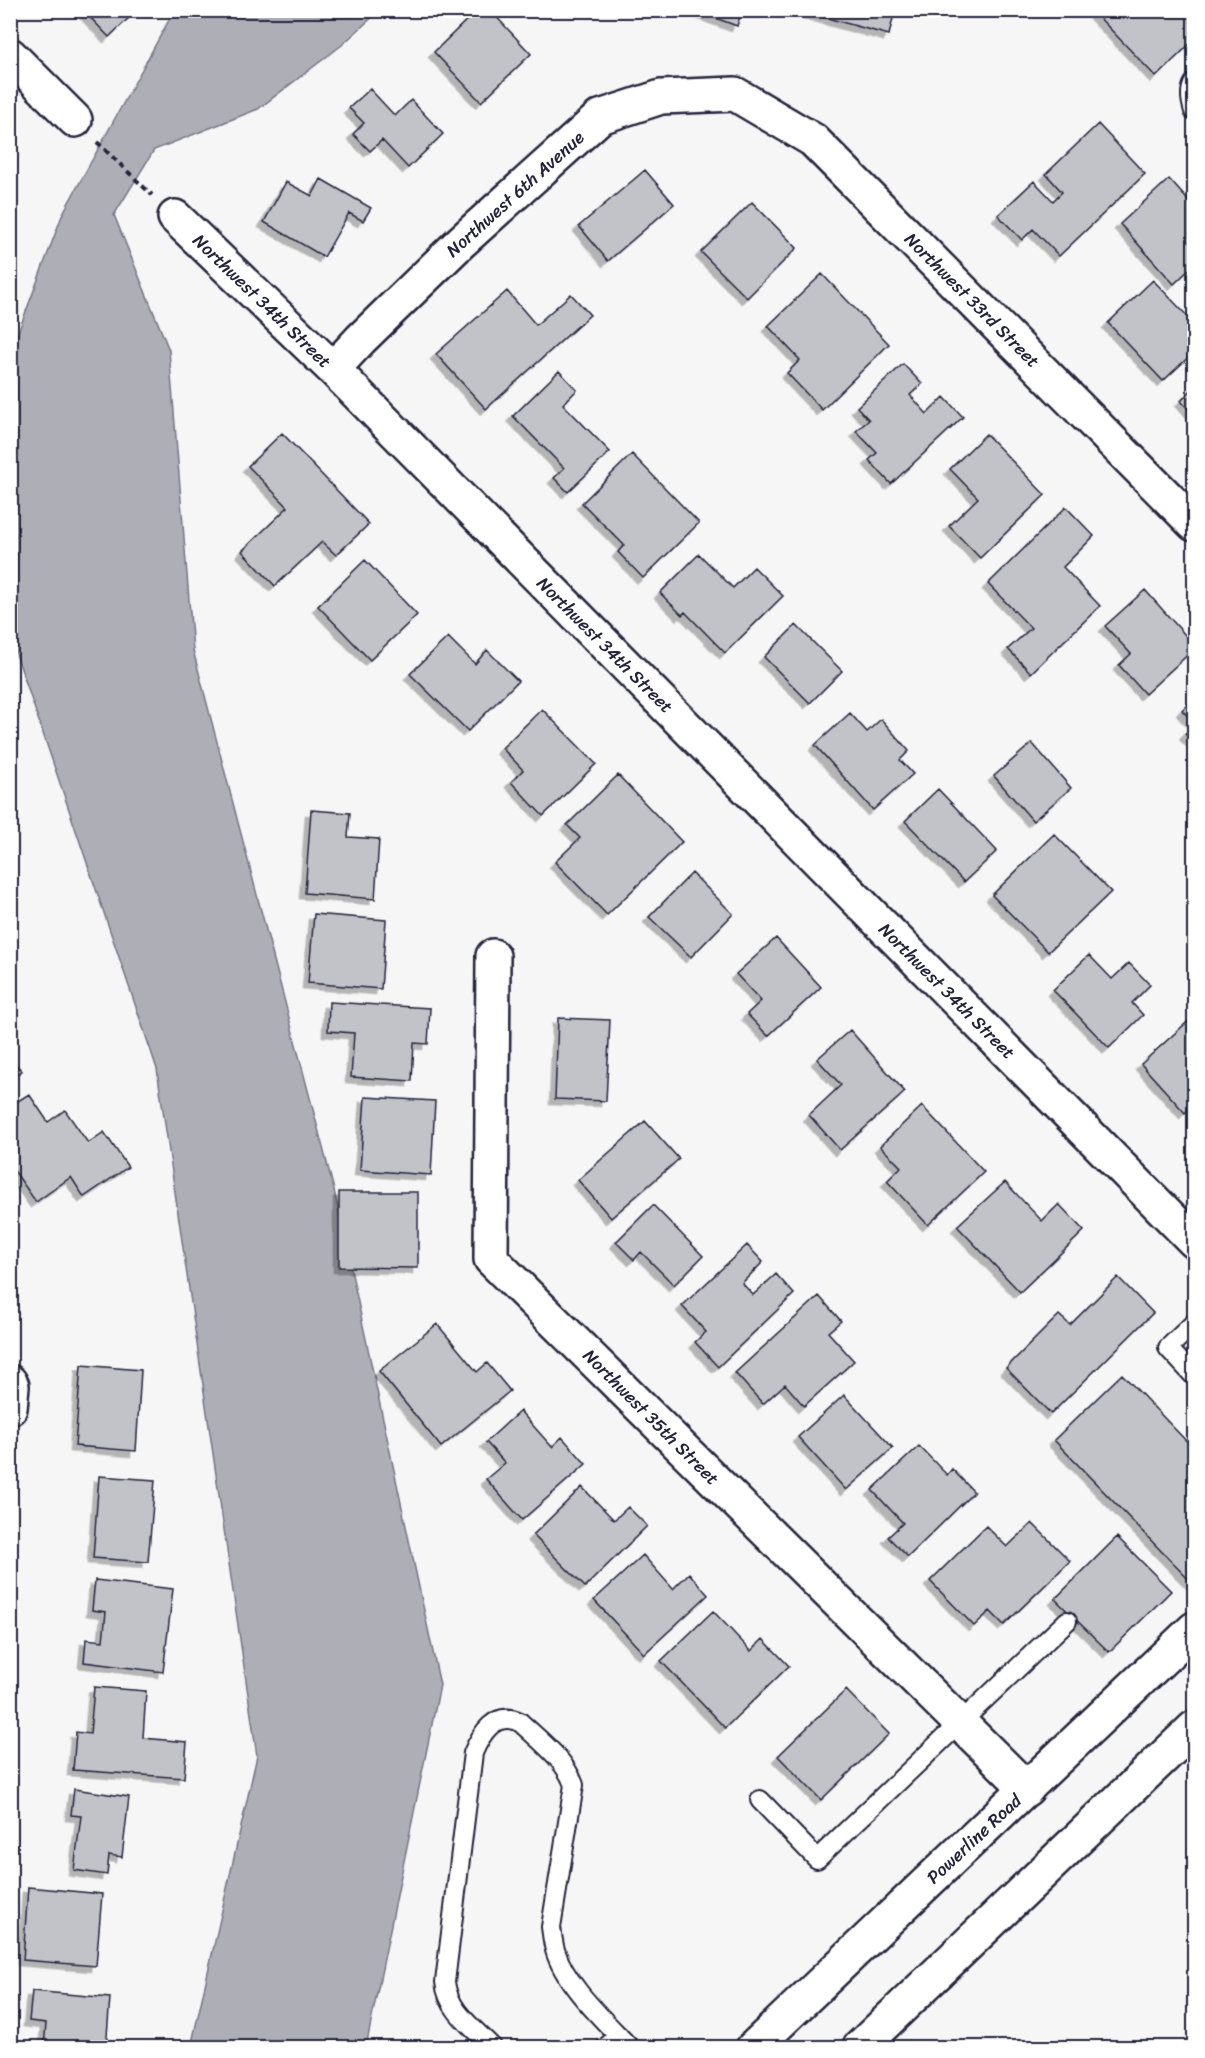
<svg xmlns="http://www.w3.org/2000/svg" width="1205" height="2058" viewBox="0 0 1205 2058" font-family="Sriracha,sans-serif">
  <defs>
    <filter id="shadow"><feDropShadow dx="-5.5" dy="5.5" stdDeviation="0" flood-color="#0004"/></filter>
  </defs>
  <rect width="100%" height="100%" fill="#f6f6f7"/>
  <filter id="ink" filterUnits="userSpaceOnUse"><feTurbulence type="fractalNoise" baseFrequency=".0167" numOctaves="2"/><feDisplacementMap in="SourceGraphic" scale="12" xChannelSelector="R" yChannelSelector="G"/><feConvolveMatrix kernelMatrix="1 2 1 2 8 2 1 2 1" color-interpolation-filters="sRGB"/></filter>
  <g filter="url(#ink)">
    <path fill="#aeaeb7" stroke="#767685" stroke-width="1.5" d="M174,11h205l-37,34 -84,64 -104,41 -40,65 55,135 24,300 141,540 106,495 -74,362h-175l66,-291 -100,-687 -146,-430 -1,-285 53,-141z"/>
    <path fill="#c2c2c9" stroke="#22223b" stroke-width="1.5" filter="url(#shadow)" d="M89,10h48l-28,27 -23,-24z
      M477,10h13l41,44 -50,48 -47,-50z
      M694,10h48l-5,16z
      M798,10h97l-6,25z
      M1092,10h102v30l-38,37z
      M370,89l25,27 16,-16 32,34 -35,34 -26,-28 -12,11 -17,-17 11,-11 -15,-15z
      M1098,124l47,50 -86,82 -26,-27 -11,11 -24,-25 36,-34 19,20 9,-9 -16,-18z
      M645,170l29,34 -66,57 -29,-35z
      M321,179l50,29 -8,13 -14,-8 -25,44 -60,-35 22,-40 26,14z
      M1169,179l25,28v58l-20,19 -54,-60z
      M752,202l45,46 -50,50 -46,-46z
      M822,274l67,70 -67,66 -35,-37 13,-13 -32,-34z
      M1153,280l41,43v29l-31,29 -55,-58z
      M507,291l29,34 35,-31 19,21 -104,94 -50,-55z
      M903,364l19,20 -12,11 17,19 17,-17 19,20 -72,67 -22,-24 8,-7 -21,-22 13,-11 -12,-13z
      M559,371l18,19 -14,14 47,48 -42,40 -14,-14 10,-10 -51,-52z
      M1194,387v28l-13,-14z
      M282,433l87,91 -33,31 -14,-13 -47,44 -33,-35 46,-44 -40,-41z
      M986,434l59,61 -65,63 -31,-32 29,-28 -28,-29z
      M632,454l67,69 -56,55 -25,-26 6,-7 -42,-42z
      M1066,507l28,29 -31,31 37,39 -69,67 -23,-24 23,-21 -43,-44z
      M699,554l34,34 21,-21 29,29 -58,57 -40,-41 -3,3 -22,-22z
      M365,560l52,55 -47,45 -52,-54z
      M1145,590l49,55v4l-49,45 -26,-29 12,-11 -26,-28z
      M796,625l46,46 -32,32 -46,-46z
      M448,637l27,27 12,-14 31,31 -50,50 -58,-57z
      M1194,698v25l-12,-13z
      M542,709l54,55 -53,52 -32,-34 12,-12 -21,-22z
      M850,713l17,19 14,-13 28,32 -9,9 13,14 -40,36 -58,-65z
      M1194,724v19l-9,-9z
      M1032,743l39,45 -38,33 -39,-45z
      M618,775l64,67 -75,73 -52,-53 25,-24 -13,-13z
      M938,789l59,62 -33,31 -59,-61z
      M311,810l39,3 -2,24 31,2 -4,60 -70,-6z
      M1054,834l57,58 -63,60 -56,-57z
      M692,873l41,41 -42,43 -42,-40z
      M314,914l72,6 -5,69 -73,-6z
      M776,938l45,49 -53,49 -21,-22 14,-13 -25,-27z
      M1089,955l23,24 17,-16 21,22 -18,18 11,12 -34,33 -56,-58z
      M329,1002l101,6 -2,36 -14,-1 -2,38 -61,-4 3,-44 -26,-2z
      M1194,1016v88l-9,9 -44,-49z
      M558,1018l52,2 -4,81 -51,-2z
      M850,1030l55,62 -65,58 -31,-35 32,-30 -24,-26z
      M10,1058l12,13 -12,9z
      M29,1094l19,28 17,-12 23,33 16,-11 24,35 -44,30 -13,-20 -35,25 -26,-37v-59z
      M365,1097l70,4 -4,74 -71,-5z
      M922,1106l62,66 -56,53 -41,-44 14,-14 -21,-21z
      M645,1121l34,38 -68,59 -33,-38z
      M1005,1182l37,39 17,-17 25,27 -64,61 -63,-66z
      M339,1192h79v76l-79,-1z
      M653,1205l50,51 -29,29 -33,-33 -7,8 -18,-18z
      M747,1245l16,17 -21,21 11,12 23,-21 18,20 -76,73 -23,-25 11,-10 -24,-26z
      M1118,1277l35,36 -102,101 -45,-46 53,-53 11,10z
      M819,1296l22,25 -13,11 26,29 -50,45 -19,-22 -22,20 -28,-31z
      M437,1324l40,48 10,-9 23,28 -69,56 -62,-76z
      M81,1365l60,5 -5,81 -61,-5z
      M1122,1374l72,75v133l-1,2 -139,-144z
      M844,1395l49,53 -47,42 -48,-53z
      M520,1411l32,36 10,-10 24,27 -64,56 -36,-41 19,-16 -19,-21z
      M919,1446l28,29 5,-6 22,23 -66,65 -20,-20 15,-14 -31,-33z
      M99,1476l56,4 -7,82 -55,-4z
      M582,1487l32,33 14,-13 19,19 -62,61 -52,-52z
      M1032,1523l38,38 -66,64 -14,-14 -16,15 -44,-45 56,-55 21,21z
      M1117,1537l54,54 -62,61 -54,-53z
      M643,1555l30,34 16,-16 19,22 -64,59 -50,-54z
      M95,1580l78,9 -10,83 -79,-10 2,-23 17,2 3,-29 -14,-2z
      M713,1611l38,40 12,-12 26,27 -64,62 -64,-67z
      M94,1687l52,4 -3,47 44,4 -3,36 -111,-8 3,-38 14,2z
      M846,1690l43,44 -68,66 -43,-44z
      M74,1789l55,8 -7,60 -13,-2 -2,20 -33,-5 7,-54 -10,-1z
      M28,1887l74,7 -6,72 -73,-6z
      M32,1991l78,7 -4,50h-62l2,-25 -17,-2z"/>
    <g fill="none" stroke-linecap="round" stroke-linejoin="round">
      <defs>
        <path id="lane" d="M1194,83c-5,8 -3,19 0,28
          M1194,1323l-26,25 26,28
          M760,1800l57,59 250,-238
          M493,2048c-19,-20 -45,-37 -48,-66l28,-229c8,-19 22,-43 47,-31 19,18 45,37 54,63l-23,142c1,7 2,16 4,23 10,35 50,71 75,98
          M605,2048l14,-12"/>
        <path id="street" d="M10,55l65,65
          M175,217l158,152 861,872
          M333,369l28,-30 100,-97 139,-125 61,-20 74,-3 78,46 381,384
          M493,956l-2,303 536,530
          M10,1382l2,4 -2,22"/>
        <path id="secondary" d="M753,2048l441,-419
          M859,2048l335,-320"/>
      </defs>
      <use href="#lane" stroke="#22223b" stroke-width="22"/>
      <use href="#street" stroke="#22223b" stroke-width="38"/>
      <use href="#secondary" stroke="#22223b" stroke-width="38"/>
      <path stroke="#22223b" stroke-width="4" stroke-dasharray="6 4.5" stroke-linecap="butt" d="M97,142l55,53"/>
      <use href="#lane" stroke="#fff" stroke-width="18"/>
      <use href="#street" stroke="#fff" stroke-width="33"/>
      <use href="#secondary" stroke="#fff" stroke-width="33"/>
    </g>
  </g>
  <g text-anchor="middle" stroke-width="4.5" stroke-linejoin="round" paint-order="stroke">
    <g font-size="18" fill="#22223b" stroke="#fff">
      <text transform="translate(515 194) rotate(-42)" y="6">Northwest 6th Avenue</text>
      <text transform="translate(972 300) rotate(45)" y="6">Northwest 33rd Street</text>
      <text transform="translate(262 301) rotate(44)" y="6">Northwest 34th Street</text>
      <text transform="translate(605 645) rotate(45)" y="6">Northwest 34th Street</text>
      <text transform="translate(947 991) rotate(45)" y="6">Northwest 34th Street</text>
      <text transform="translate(651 1417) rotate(45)" y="6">Northwest 35th Street</text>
      <text transform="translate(974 1839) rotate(-43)" y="6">Powerline Road</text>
    </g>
  </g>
  <rect width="1205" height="2058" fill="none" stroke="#fff" stroke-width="36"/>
  <rect x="18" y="18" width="1169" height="2022" fill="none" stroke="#22223b" stroke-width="2" filter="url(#ink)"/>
</svg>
